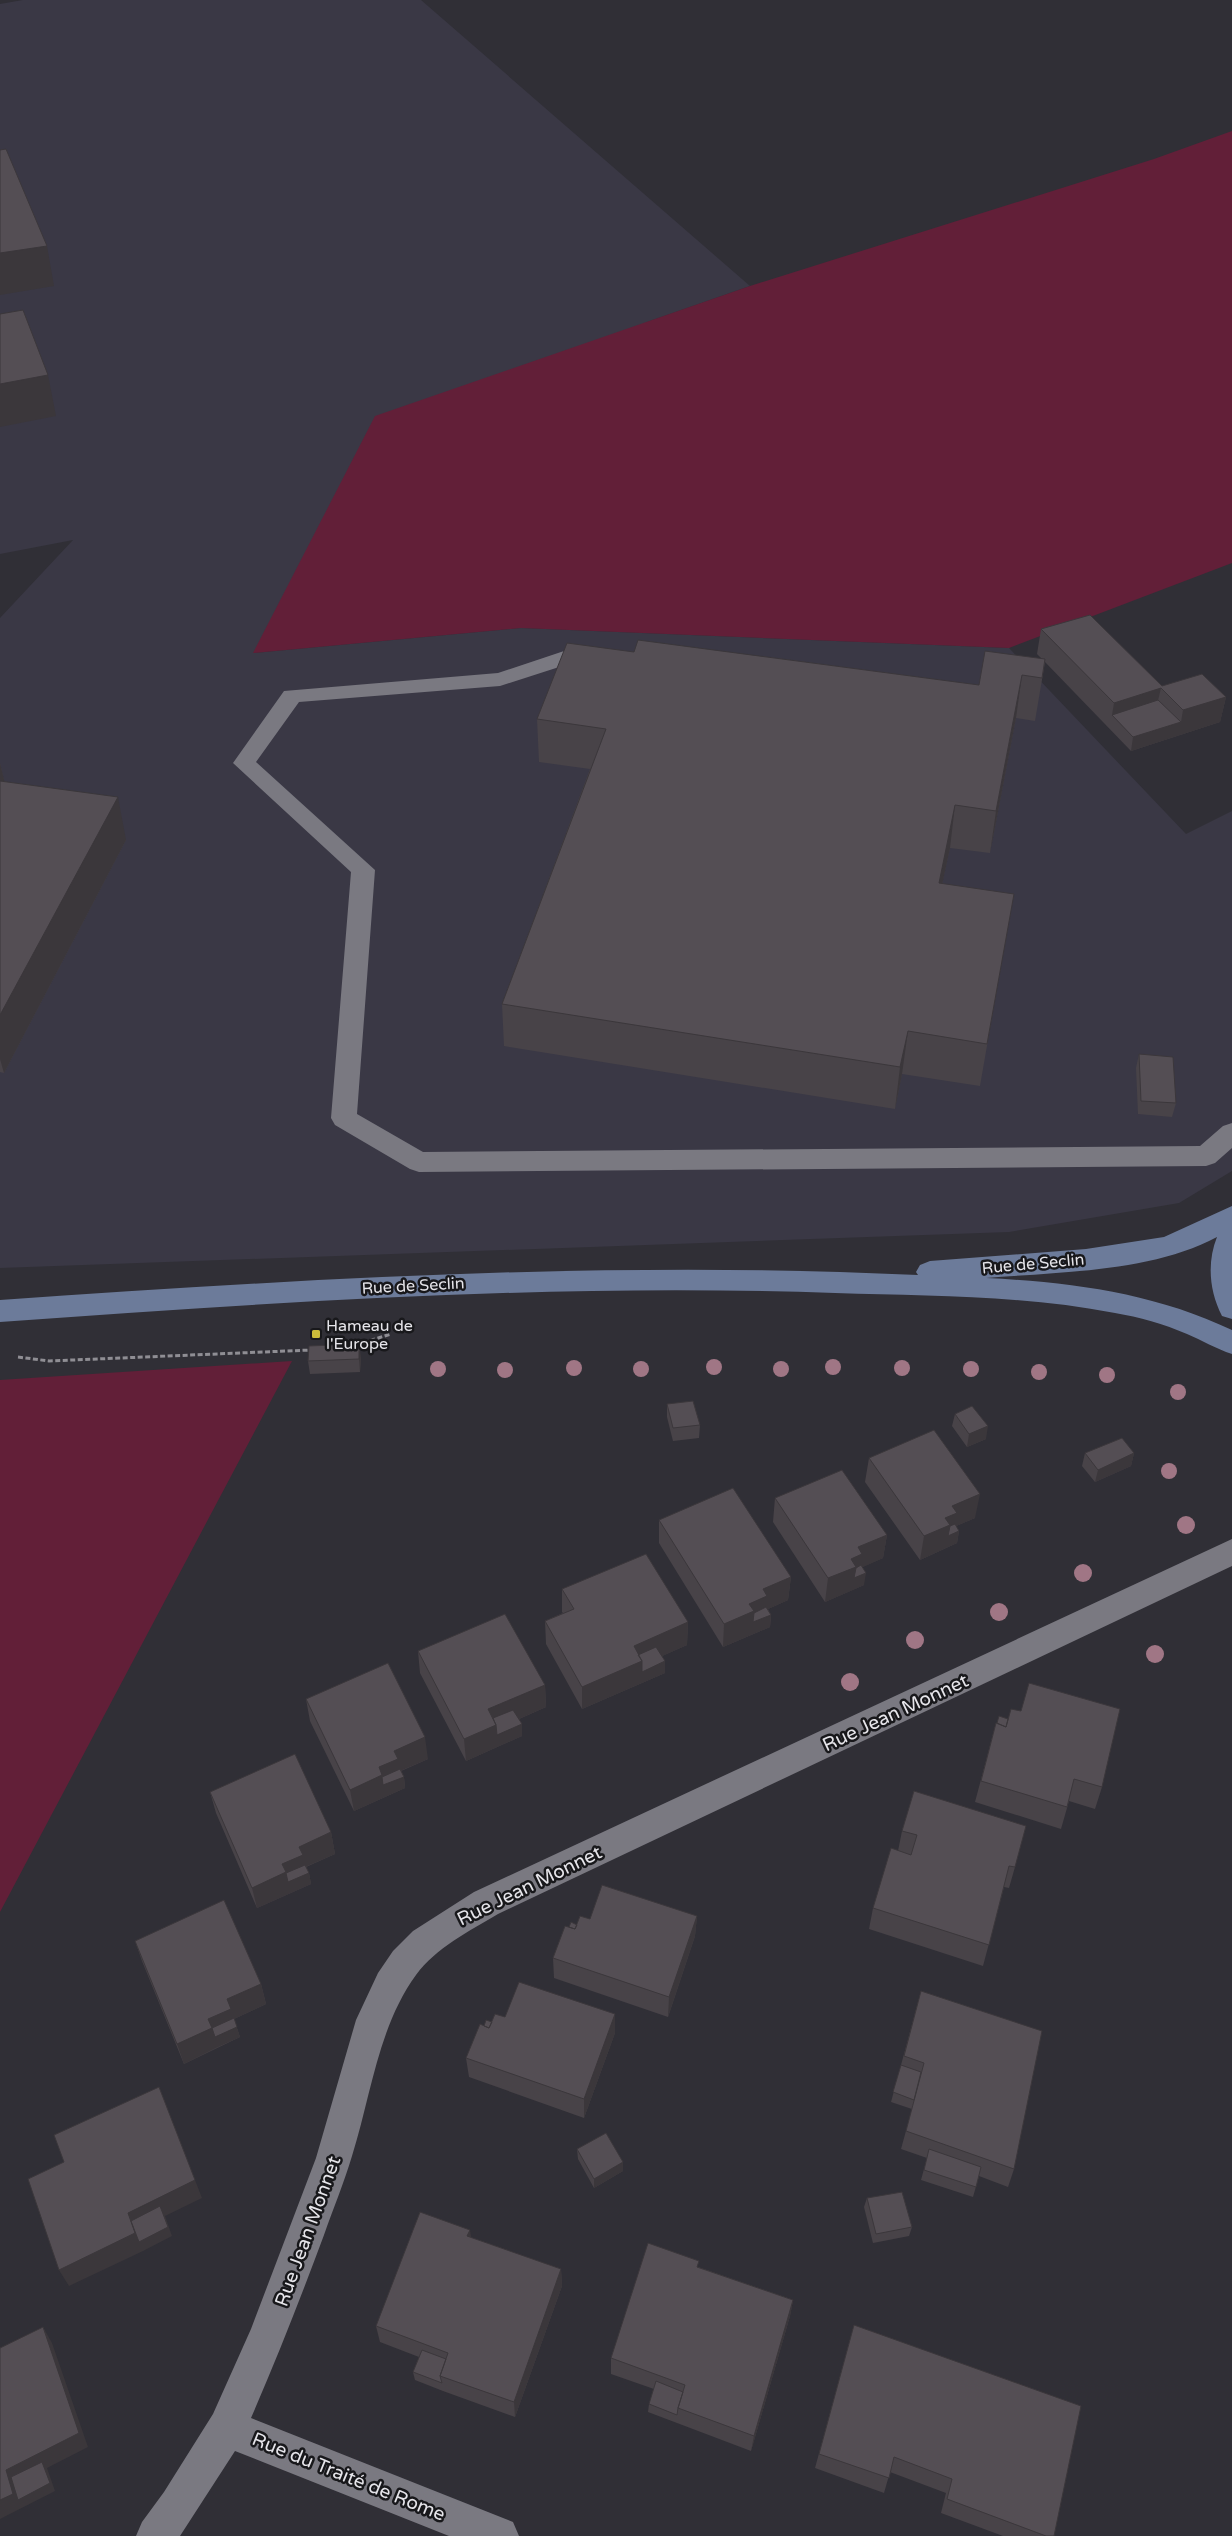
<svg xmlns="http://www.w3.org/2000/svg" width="1232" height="2536" viewBox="0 0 1232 2536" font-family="'Varela Round',sans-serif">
  <rect width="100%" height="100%" fill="#302f36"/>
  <path fill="#3a3845" d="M23,0h398l329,286 -103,36 -394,331 268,-25 488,20 177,186 46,-23v360l-53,32 -170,29 -1009,36v-650l73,-78 -73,14v-550z"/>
  <path fill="#621f38" d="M1232,131v432l-223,85 -488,-20 -268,25 122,-237 375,-130 404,-127z
    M292,1361l-292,551v-532z"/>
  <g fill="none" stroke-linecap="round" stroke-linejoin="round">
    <path stroke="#8f8e94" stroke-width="3" stroke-dasharray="5 2.5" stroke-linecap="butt" d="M356,1345l35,-11
      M18,1357l31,4 262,-11"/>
    <path fill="#7a7981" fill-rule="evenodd" d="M579,646l8,2 3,5 -3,5 -87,28 -201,16 -43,60 119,108 -18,244 66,38 777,-6 23,-20 9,-3v25l-17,15 -9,3 -787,6 -9,-3 -75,-44 -4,-7 20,-246 -118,-109 51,-72 214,-18z"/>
    <path fill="#7a7981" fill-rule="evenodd" d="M1232,1539v27l-734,348c-29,17 -62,34 -82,61 -38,52 -45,121 -64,181 -8,27 -19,53 -28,79 -23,62 -47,123 -73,183l262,104 6,14h-70l-214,-85 -55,85h-44l6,-14 22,-30 49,-78 38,-85 65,-171 40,-138 22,-47 15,-22 20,-20 61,-39z"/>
    <path fill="#6c7b9a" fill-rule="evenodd" d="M1232,1206v113l-10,-3c-13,-25 -15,-54 -5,-79 -65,35 -158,35 -231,41 85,4 168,15 246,52v24c-16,-5 -30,-14 -45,-20 -23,-10 -48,-17 -72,-21 -92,-18 -187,-17 -280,-20 -279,-10 -557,9 -835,29v-22c305,-21 611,-40 918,-25l-2,-3 4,-7 10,-4 156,-12 78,-12z"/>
  </g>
  <g fill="#a07685">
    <circle cx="714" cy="1367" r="8"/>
    <circle cx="833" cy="1367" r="8"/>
    <circle cx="574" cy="1368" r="8"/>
    <circle cx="902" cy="1368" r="8"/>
    <circle cx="438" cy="1369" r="8"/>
    <circle cx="641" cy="1369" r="8"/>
    <circle cx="781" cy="1369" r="8"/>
    <circle cx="971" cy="1369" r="8"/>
    <circle cx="505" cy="1370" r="8"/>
    <circle cx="1039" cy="1372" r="8"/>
    <circle cx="1107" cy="1375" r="8"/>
    <circle cx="1178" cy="1392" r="8"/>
    <circle cx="1169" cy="1471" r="8"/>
    <circle cx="1186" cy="1525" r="9"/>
    <circle cx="1083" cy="1573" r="9"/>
    <circle cx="999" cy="1612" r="9"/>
    <circle cx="915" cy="1640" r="9"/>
    <circle cx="1155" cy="1654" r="9"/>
    <circle cx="850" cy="1682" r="9"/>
  </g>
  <path fill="#484348" d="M1041,629l121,57 64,11 -6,25 -89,29 -86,-89 -10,59 -19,-3 -26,135 -40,-5 -8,36 64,53 -26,149 -78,-12 -7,35 -391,-63 -2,-42 88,-235 -51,-7 -2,-43 97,-67 345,33 63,-26 -5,-5z
    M0,763l4,18 122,59 -122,233 -4,-1z
    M1139,1054l37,49 -4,14 -34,-3 -2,-46z
    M361,1357l-1,15 -50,2 -2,-13z
    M667,1404l33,21 -1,13 -26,3 -6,-24z
    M955,1414l31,25 -19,8 -15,-21z
    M1085,1453h49l-3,13 -36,16 -13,-16z
    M869,1458l106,60 -19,8 3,5 -2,12 -37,17 -55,-78z
    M775,1498l112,37 -4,23 -21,9 2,18 -39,17 -52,-80z
    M659,1520l132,57 -3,23 -20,9 3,6 -1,12 -47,20 -64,-104z
    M562,1589l126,33 -1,23 -25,11 3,5v12l-83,36 -36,-65 -1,-23 18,-8 -1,-1z
    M418,1651l127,34 1,22 -27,12 3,5v12l-56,25 -46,-88z
    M306,1699l122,60 -27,12 3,6 1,11 -51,23 -44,-90z
    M996,1723l106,64 -7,22 -26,-8 -8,28 -86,-27z
    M914,1791l101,76 -6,21 -5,-1 -21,79 -114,-37 4,-21 25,-57 4,-20z
    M210,1792l121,40 4,22 -29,13 3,6 2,11 -54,24 -41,-95z
    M697,1916l-2,20 -27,81 -114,-39 -1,-20 16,-31 21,-8z
    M135,1941l126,43 5,20 -32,15 6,18 -56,27 -42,-103z
    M921,1991l93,178 -6,18 -29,-11 -6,21 -52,-17 6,-22 -26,-9 11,-40 -21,-7z
    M615,2014v19l-31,85 -115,-41 -3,-19 18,-32 8,-4 13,-5z
    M577,2149l46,13v9l-29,17 -16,-29z
    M867,2198l45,29 -3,9 -36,7 -9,-36z
    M471,2238l90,31 1,17 -47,131 -72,-26 -28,-11 -2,-8 6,-15 -39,-15 -4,-16z
    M698,2267l95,33 -3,16 -39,135 -103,-39 1,-8 5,-15 -43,-15v-16z
    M854,2325l200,211h-51l-62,-23 5,-20 -56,-21 -6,21 -69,-25z"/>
  <path fill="#3b373b" d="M47,246l7,40 -54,9v-42z
    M48,375l8,41 -56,11v-43z
    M1022,675l-6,43 -26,135 6,-42z
    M1161,688l-6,25 -43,2 2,-12z
    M1226,697l-6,25 -89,29 2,-14 48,-15 2,-12z
    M0,763l5,21 -5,9z
    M118,797l8,43 -122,233 -4,-14v-44z
    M955,805l-5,43 -17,78 6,-43z
    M908,1031l-6,43 -7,35 5,-42z
    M359,1344l2,13 -1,15 -1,-13z
    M988,1426l-2,13 -19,8 2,-13z
    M1134,1453l-3,13 -36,16 3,-12z
    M980,1494l-5,24 -21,9 5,4 -2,12 -37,17 4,-24 21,-18 7,-12z
    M887,1535l-4,23 -22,10 5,5 -2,12 -11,5 1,-12 -1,12 -28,12 3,-24 23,-19 7,-12z
    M791,1577l-3,23 -22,10 5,5 -1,12 -47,20 1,-23 25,-20 14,-15z
    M688,1622l-1,23 -45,20 23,-4v12l-83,36v-22l52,-41z
    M545,1685l1,22 -50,22 26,-5v12l-56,25 -2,-22 24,-30z
    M425,1737l3,22 -28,12 4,6 1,11 -20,9 -2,-12 2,12 -31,14 -4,-21 29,-23 15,-16z
    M331,1832l4,22 -30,13 4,6 2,11 -54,24 -5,-20 30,-24 17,-17z
    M697,1916l-2,20 -27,81 1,-20z
    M261,1984l5,20 -32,15 6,18 -22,10 -3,-10 3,10 -34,17 -7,-20 31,-25 19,-20z
    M615,2014v19l-31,85v-19z
    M623,2162v9l-29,17v-9z
    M195,2180l7,18 -37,18 7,20 -29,15 -74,35 -10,-16 69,-57z
    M470,2230l3,17 -6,-11z
    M561,2269l1,17 -47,131 -1,-15z
    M793,2300l-3,16 -39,135 3,-15z
    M43,2327l9,16 36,104 -41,21 8,23 -55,28v-19l6,-30z"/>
  <path fill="#544e54" stroke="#3b373b" d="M6,149l41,97 -47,7v-103z
    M23,310l25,65 -48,9v-70z
    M1090,615l72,71 40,-12 24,23 -43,13 -22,-22 -47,15 -73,-74z
    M638,640l341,45 6,-34 60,8 -3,19 -20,-3 -26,136 -41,-6 -16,78 75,11 -27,150 -79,-13 -8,36 -398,-63 104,-275 -69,-10 30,-76 67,9z
    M1158,700l23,22 -48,15 -21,-22z
    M0,781l118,16 -118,218z
    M1139,1054l34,3 3,46 -35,-2z
    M359,1344v15l-51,2 1,-15z
    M693,1401l7,24 -27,3 -6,-24z
    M972,1406l16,20 -19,8 -14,-20z
    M934,1430l46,64 -28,12 5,7 -12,5 5,7 -26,11 -55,-78z
    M1122,1438l12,15 -36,17 -13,-17z
    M842,1470l45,65 -29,12 4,7 -11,5 5,8 -28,11 -53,-80z
    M733,1488l58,89 -28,12 4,7 -18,8 5,7 -30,13 -65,-104z
    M955,1524l4,7 -11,5 2,-10z
    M646,1554l42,68 -54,24 8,15 -60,26 -37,-66 29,-12 -12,-20z
    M861,1565l5,8 -12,5 2,-10z
    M766,1607l5,8 -18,7 1,-9z
    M505,1614l40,71 -57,24 8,16 -32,14 -46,-88z
    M656,1647l9,14 -23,11v-11l-4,-6z
    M388,1663l37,74 -31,14 4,8 -19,8 3,8 -32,15 -44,-91z
    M1029,1683l91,26 -18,78 -28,-8 -7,28 -86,-26 15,-58 10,4 5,-18 10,2z
    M513,1710l9,14 -25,11 -1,-10 -3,-7z
    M999,1716l9,3 -2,8 -9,-4z
    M295,1754l36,78 -32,15 4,8 -21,9 4,8 -34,16 -42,-96z
    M400,1769l4,8 -21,8 -1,-8z
    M914,1791l112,35 -11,41 -6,-1 -20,79 -116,-37 18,-60 20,7 6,-20 -15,-4z
    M305,1865l4,8 -21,9 -2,-9z
    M602,1885l95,31 -28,81 -116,-39 12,-32 10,3 5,-13 10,3z
    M224,1900l37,84 -34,15 4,10 -23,10 4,9 -35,16 -42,-103z
    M571,1922l6,3 -2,4 -6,-2z
    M519,1982l96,32 -31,85 -118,-41 14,-34 9,4 6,-14 10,3z
    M921,1991l121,40 -28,138 -108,-38 18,-68 -20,-7z
    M234,2018l3,9 -22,10 -3,-9z
    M486,2020l6,2 -3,6 -5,-2z
    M901,2065l20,7 -7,28 -21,-8z
    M159,2087l36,93 -67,33 7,20 -76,37 -31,-91 36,-17 -10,-27z
    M606,2133l17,29 -29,17 -17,-30z
    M929,2149l52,18 -5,20 -52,-17z
    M902,2192l10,35 -36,7 -9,-36z
    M160,2206l8,21 -29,15 -8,-21z
    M420,2212l50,18 -3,6 94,33 -47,133 -74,-26 8,-23 -72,-27z
    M648,2243l51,18 -2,6 96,33 -39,136 -76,-28 7,-23 -74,-27z
    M854,2325l227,81 -27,130h-8l-99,-37 5,-20 -58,-22 -5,21 -70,-24z
    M43,2327l36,106 -73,37 7,24 -13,6v-152z
    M422,2350l24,9 -6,17 2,7 -29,-11z
    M656,2381l27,11 -5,16 -1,7 -28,-11z
    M42,2462l8,21 -32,17 -7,-23z"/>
  <rect fill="#caba3a" stroke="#18181b" stroke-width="2" x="311" y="1329" width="10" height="10" rx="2.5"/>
  <g text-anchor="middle" stroke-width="5" stroke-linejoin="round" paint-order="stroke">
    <g font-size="16" fill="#e6e5ea" stroke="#18181b">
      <text transform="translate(1033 1263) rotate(-5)" y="6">Rue de Seclin</text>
      <text transform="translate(413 1285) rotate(-3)" y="6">Rue de Seclin</text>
    </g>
    <g font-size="16" fill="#e6e5ea" stroke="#18181b" text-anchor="start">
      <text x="326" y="1331">Hameau de<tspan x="326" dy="18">l'Europe</tspan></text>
    </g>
    <g font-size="19" fill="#e6e5ea" stroke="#18181b">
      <text transform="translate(895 1712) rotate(-25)" y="7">Rue Jean Monnet</text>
      <text transform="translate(529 1885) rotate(-26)" y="7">Rue Jean Monnet</text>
      <text transform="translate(307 2231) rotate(-70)" y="7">Rue Jean Monnet</text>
      <text transform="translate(349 2476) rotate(22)" y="7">Rue du Traité de Rome</text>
    </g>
  </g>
</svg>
